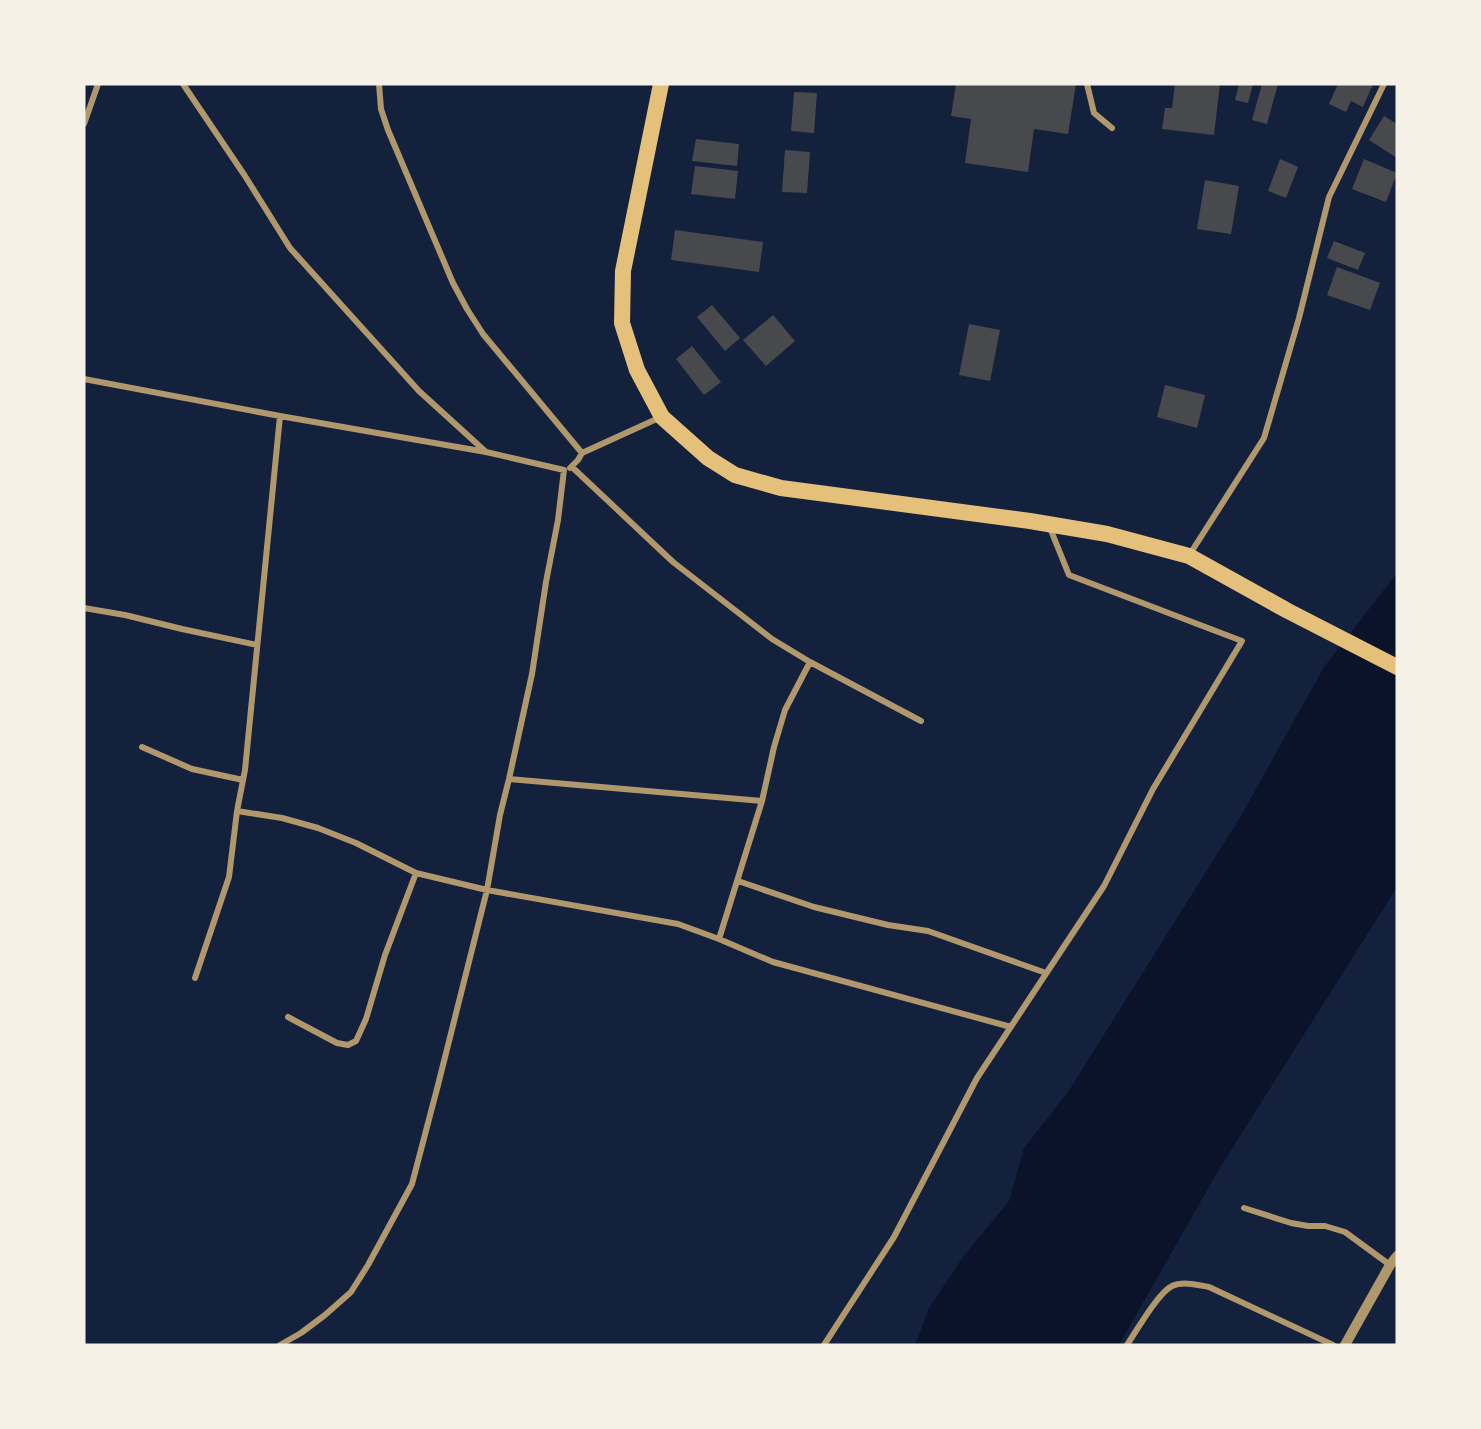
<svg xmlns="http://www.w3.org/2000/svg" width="1481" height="1429" viewBox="0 0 1481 1429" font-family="'DM Sans',sans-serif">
  <rect width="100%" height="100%" fill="#14213d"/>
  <path fill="#0b132b" d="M1397,573v314l-179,284 -99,174h-204l14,-37 34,-51 46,-56 15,-53 44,-56 173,-276 83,-149z"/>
  <path fill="#48494c" d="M956,84h120l-8,50 -34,-5 -6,43 -63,-9 6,-44 -20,-3z
    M1175,84h45l-6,51 -52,-6 3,-21h7z
    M1239,84h14l-5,19 -13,-3z
    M1262,84h16l-11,40 -15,-4z
    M1338,84h35l-10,23 -12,-6 -5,11 -17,-8z
    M794,92l23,1 -3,40 -23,-2z
    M1384,116l13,8v34l-28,-18z
    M696,139l43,5 -2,22 -45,-5z
    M785,150l25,2 -3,41 -25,-1z
    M1280,159l18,8 -12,31 -18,-7z
    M1364,159l33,14 -11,29 -34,-13z
    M695,166l43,5 -3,28 -44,-5z
    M1205,180l34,6 -8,48 -34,-5z
    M675,230l88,12 -4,30 -88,-12z
    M1334,241l31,12 -7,17 -31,-12z
    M1337,267l43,16 -10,27 -43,-15z
    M712,305l28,33 -15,13 -28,-34z
    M773,315l22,26 -29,25 -23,-26z
    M969,324l31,6 -10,51 -31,-6z
    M692,346l29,36 -17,13 -28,-36z
    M1165,385l40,10 -8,33 -40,-11z"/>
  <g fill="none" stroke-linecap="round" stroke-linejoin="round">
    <path stroke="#b1986c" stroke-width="6" d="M183,84l62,92 45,72 129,143 67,61
      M379,84l2,25 7,21 65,153 14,26 16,25 99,119
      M1087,84l7,29 18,15
      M84,124l14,-40
      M84,379l196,37 206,36 78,18 -6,50 -12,62 -14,92 -23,105 -9,36 -13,75 -49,195 -26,99 -44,81 -17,27 -26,23 -24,18 -21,12
      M572,467l101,95 99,77 38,23 111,59
      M570,468l8,-8 4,-7 79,-36
      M1190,554l74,-116 35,-120 30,-121 55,-113
      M84,608l41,7 57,14 75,16
      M142,747l50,22 51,11
      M509,779l253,22 -43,138
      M762,801l12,-54 11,-37 25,-48
      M237,811l45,7 36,10 38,15 60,30 71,17 191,34 41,15 54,23 238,65
      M738,881l76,26 74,18 40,6 118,42
      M195,978l34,-101 8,-66 8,-41 35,-354
      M288,1017l49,26 11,2 8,-4 10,-22 19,-64 31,-82
      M1244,1208l47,15 17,3h17l20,6 45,33
      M824,1345l70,-108 83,-159 127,-192 49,-97 89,-148 -173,-66 -19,-47
      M1127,1345c10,-15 31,-52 45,-59 11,-5 26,-1 37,1l124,58"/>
    <path stroke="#b1986c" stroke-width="10" d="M1345,1345l45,-80 7,-9"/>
    <path stroke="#e5c07b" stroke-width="16" d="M661,84l-38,187 -1,52 15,47 25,47 46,41 27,17 46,13 249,33 77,13 82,22 99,55 109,56"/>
  </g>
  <rect width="1481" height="1429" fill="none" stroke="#f6f1e7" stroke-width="171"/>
</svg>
